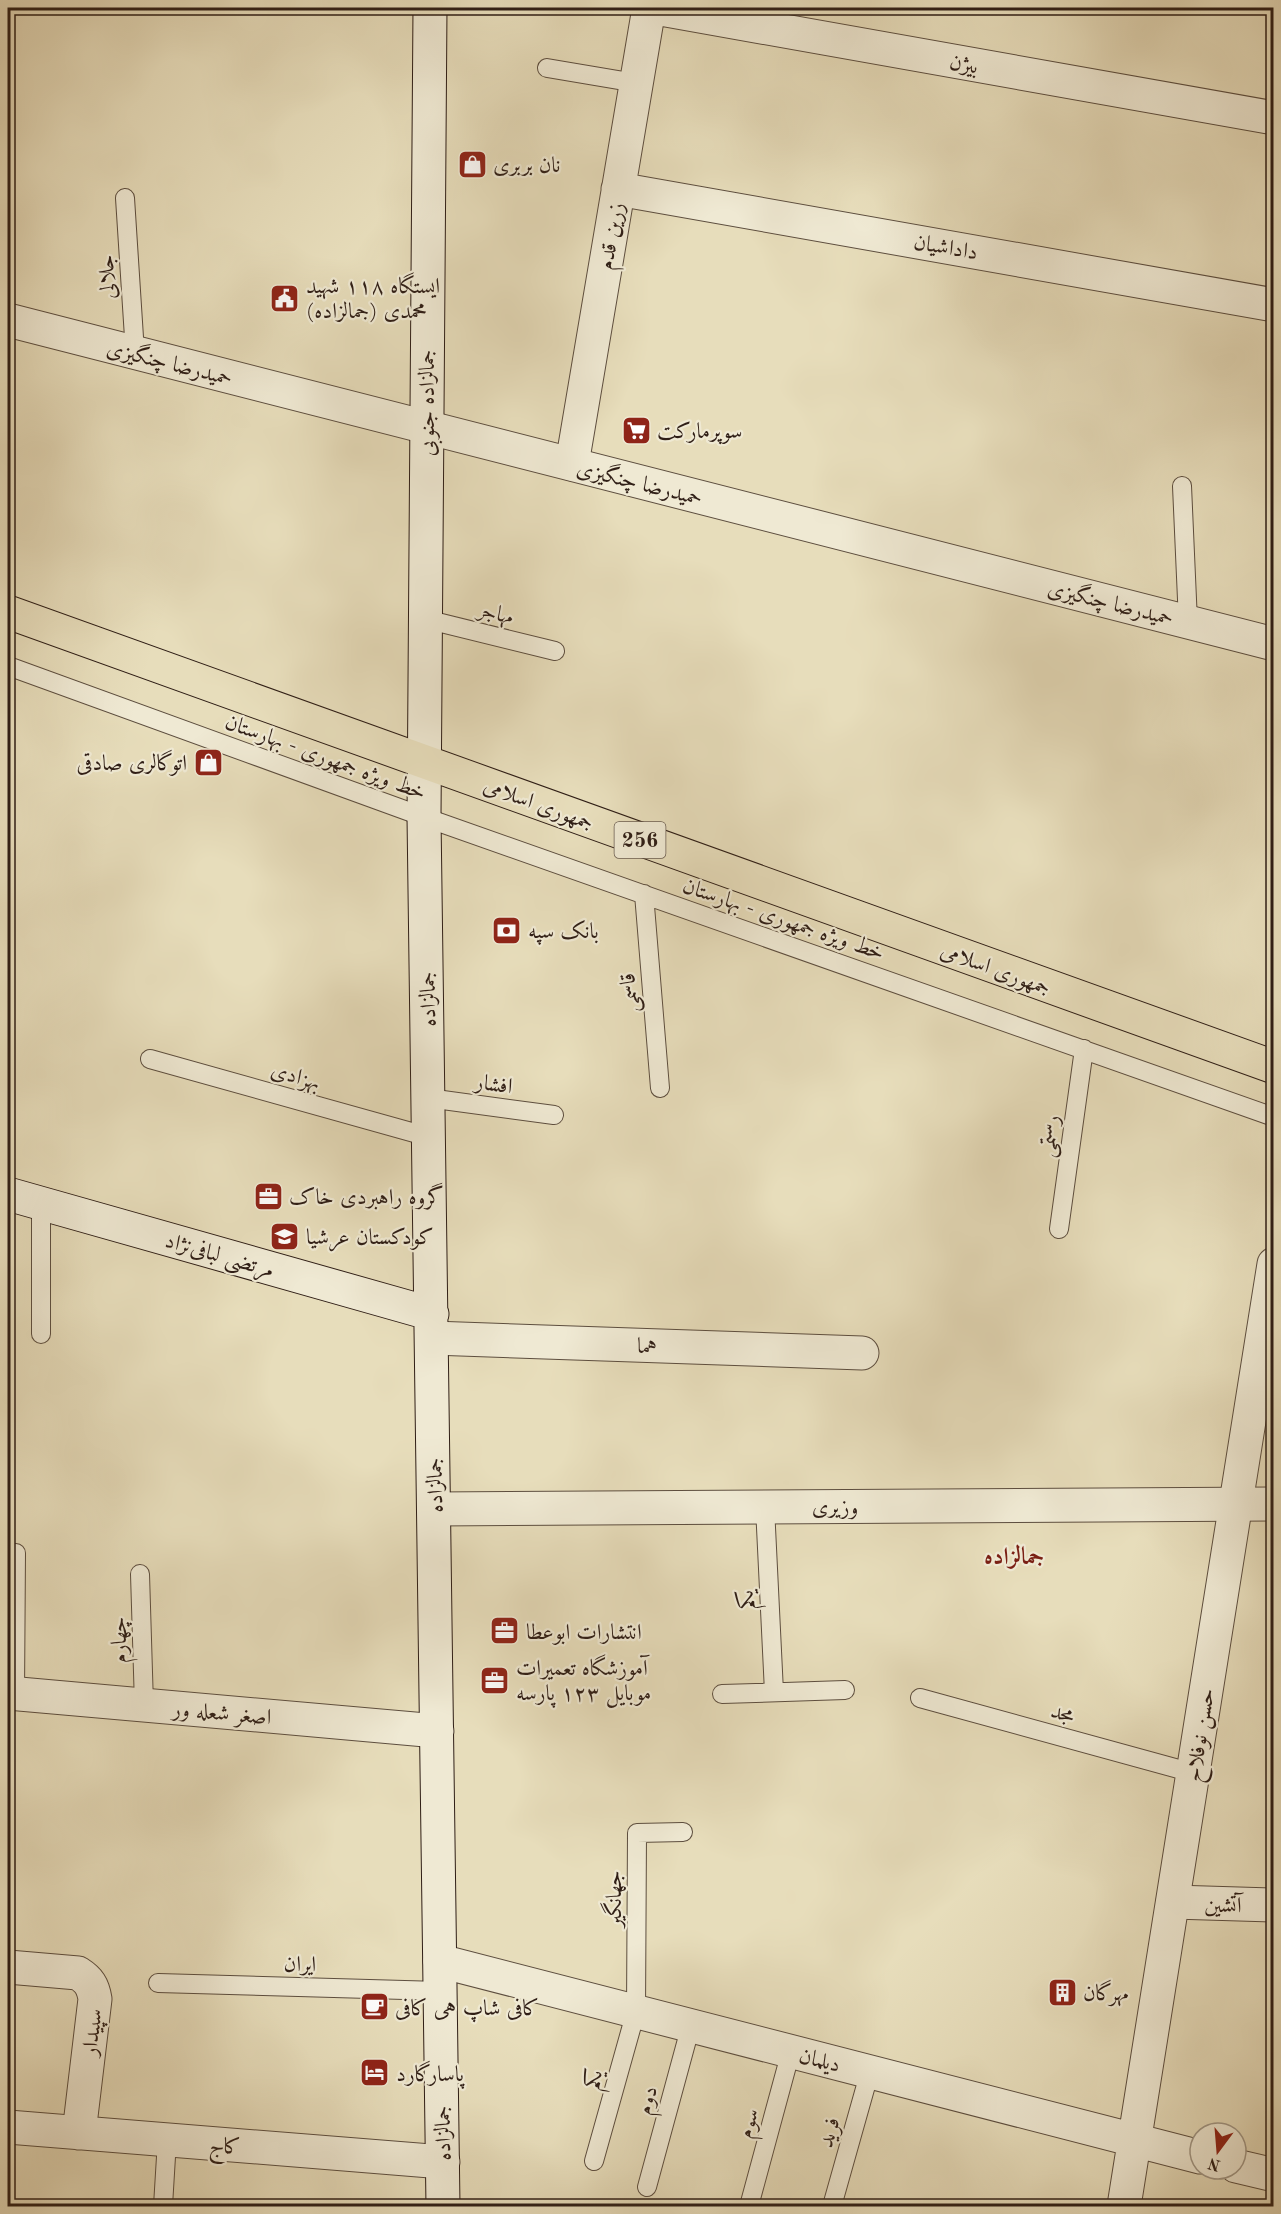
<svg xmlns="http://www.w3.org/2000/svg" width="1281" height="2214" viewBox="0 0 1281 2214" font-family="'Old Standard TT',Amiri,serif">
  <rect width="100%" height="100%" fill="#e7ddbb"/>
  <filter id="stains"><feTurbulence type="fractalNoise" baseFrequency=".00333" numOctaves="4"/><feColorMatrix values="0 0 0 0 .2 0 0 0 0 .09 0 0 0 0 .02 0 0 0 .5 -.17"/></filter>
  <radialGradient id="worn" r=".72"><stop offset=".6" stop-color="#630" stop-opacity="0"/><stop offset="1" stop-color="#630" stop-opacity=".3"/></radialGradient>
  <g fill="none" stroke-linecap="round" stroke-linejoin="round">
    <defs>
      <path id="service" d="M547,68l89,15
        M125,198l10,155
        M1182,486l6,136
        M425,619l130,32
        M8,666l416,151 850,300
        M644,894l16,194
        M150,1059l279,78
        M428,1098l126,17
        M1059,1229l25,-180
        M41,1334v-131
        M765,1507l9,185
        M140,1574l4,131
        M15,1694l1,-141
        M722,1694l123,-4
        M920,1698l273,75
        M158,1983l282,8
        M594,2161l42,-150 1,-178 46,-1
        M647,2187l44,-162
        M163,2206l4,-66
        M749,2206l42,-155
        M832,2206l38,-135"/>
      <path id="minor" d="M655,8l619,110
        M618,189l656,116
        M572,464l77,-456
        M432,1338l430,15
        M434,1509l840,-5
        M8,1693l429,38
        M1173,1902l101,3
        M8,1967l70,6c11,7 15,13 17,26l-16,134
        M8,2127l435,35"/>
      <path id="tertiary" d="M8,320l1266,324
        M440,1961l760,196
        M1236,2166l38,9
        M1124,2206l150,-942"/>
      <path id="secondary" d="M430,8l-6,809 19,1389
        M8,1194l424,120"/>
      <path id="primary" d="M8,612l1266,455"/>
    </defs>
    <use href="#service" stroke="#5d4e3f" stroke-width="20"/>
    <use href="#minor" stroke="#5d4e3f" stroke-width="35"/>
    <use href="#tertiary" stroke="#5d4e3f" stroke-width="35"/>
    <use href="#secondary" stroke="#2f1e16" stroke-width="35"/>
    <use href="#primary" stroke="#2f1e16" stroke-width="35"/>
    <use href="#service" stroke="#efe9d3" stroke-width="18"/>
    <use href="#minor" stroke="#efe9d3" stroke-width="33"/>
    <use href="#tertiary" stroke="#efe9d3" stroke-width="33"/>
    <use href="#secondary" stroke="#efe9d3" stroke-width="33"/>
    <use href="#primary" stroke="#e7ddbb" stroke-width="33"/>
  </g>
  <defs>
    <symbol id="shop-square" viewBox="-11 -11 22 22"><rect x="-9" y="-9" width="18" height="18" rx="4" fill="#8f2418" stroke="#efe9d3"/><path d="M-5-2.5h2.3a2.7 3.5 0 0 1 5.4 0H5L5.5 6h-11ZM-1.5-2.5h3a1.5 2.3 0 0 0-3 0Z" fill="#fff"/></symbol>
    <symbol id="civic-square" viewBox="-11 -11 22 22"><rect x="-9" y="-9" width="18" height="18" rx="4" fill="#8f2418" stroke="#efe9d3"/><path d="M-.6-6.5H3V-4.5H.6V-3L4-1V1h2V6H-6V1h2V-1L-.6-3ZM-1.2 2.5V6h2.4V2.5Z" fill="#fff"/></symbol>
    <symbol id="supermarket-square" viewBox="-11 -11 22 22"><rect x="-9" y="-9" width="18" height="18" rx="4" fill="#8f2418" stroke="#efe9d3"/><path d="M-6-5.5h2.5l.6 2H6L4.5 2H-2.5L-4.4-4H-6ZM-1.5 3.2a1.3 1.3 0 1 0 .1 0ZM3 3.2a1.3 1.3 0 1 0 .1 0Z" fill="#fff"/></symbol>
    <symbol id="bank-square" viewBox="-11 -11 22 22"><rect x="-9" y="-9" width="18" height="18" rx="4" fill="#8f2418" stroke="#efe9d3"/><path d="M-6-4H6V4H-6ZM0-2.3a2.3 2.3 0 1 0 0 4.6a2.3 2.3 0 1 0 0-4.6Z" fill="#fff"/></symbol>
    <symbol id="office-square" viewBox="-11 -11 22 22"><rect x="-9" y="-9" width="18" height="18" rx="4" fill="#8f2418" stroke="#efe9d3"/><path d="M-6-3h4V-5.5h4V-3h4V5H-6ZM-1-4.5V-3h2v-1.5ZM-6 0V1H6V0Z" fill="#fff"/></symbol>
    <symbol id="school-square" viewBox="-11 -11 22 22"><rect x="-9" y="-9" width="18" height="18" rx="4" fill="#8f2418" stroke="#efe9d3"/><path d="M0-5L7-2L0 1L-7-2ZM-4 1L0 2.5L4 1V4Q0 6-4 4Z" fill="#fff"/></symbol>
    <symbol id="building-square" viewBox="-11 -11 22 22"><rect x="-9" y="-9" width="18" height="18" rx="4" fill="#8f2418" stroke="#efe9d3"/><path d="M-4-6H4V6H1V3H-1V6H-4ZM-2.5-4.3h1.7v1.8h-1.7ZM.8-4.3h1.7v1.8H.8ZM-2.5-1h1.7V.8h-1.7ZM.8-1h1.7V.8H.8Z" fill="#fff"/></symbol>
    <symbol id="cafe-square" viewBox="-11 -11 22 22"><rect x="-9" y="-9" width="18" height="18" rx="4" fill="#8f2418" stroke="#efe9d3"/><path d="M-5.5-4.5H6V0H3Q3 3.5 0 3.5H-2.5Q-5.5 3.5-5.5 0ZM3-3.2v2h1.7v-2ZM-6 4.5H4V6H-6Z" fill="#fff"/></symbol>
    <symbol id="hotel-square" viewBox="-11 -11 22 22"><rect x="-9" y="-9" width="18" height="18" rx="4" fill="#8f2418" stroke="#efe9d3"/><path d="M-6-4.5h1.5V1H6V5H4.5V3h-9V5H-6ZM-4 0a1.8 1.8 0 1 1 3.6 0ZM.5 0V-2.5h3Q6-2.5 6 0Z" fill="#fff"/></symbol>
  </defs>
  <g fill-rule="evenodd">
    <use href="#shop-square" x="456" y="148" width="33" height="33"/>
    <use href="#civic-square" x="268" y="282" width="33" height="33"/>
    <use href="#supermarket-square" x="620" y="414" width="33" height="33"/>
    <use href="#shop-square" x="192" y="746" width="33" height="33"/>
    <use href="#bank-square" x="490" y="914" width="33" height="33"/>
    <use href="#office-square" x="252" y="1180" width="33" height="33"/>
    <use href="#school-square" x="268" y="1220" width="33" height="33"/>
    <use href="#office-square" x="488" y="1614" width="33" height="33"/>
    <use href="#office-square" x="478" y="1664" width="33" height="33"/>
    <use href="#building-square" x="1046" y="1976" width="33" height="33"/>
    <use href="#cafe-square" x="358" y="1990" width="33" height="33"/>
    <use href="#hotel-square" x="358" y="2056" width="33" height="33"/>
  </g>
  <g text-anchor="middle" stroke-width="4.5" stroke-linejoin="round" paint-order="stroke">
    <rect fill="#efe9d3" stroke="#695b4f" stroke-width="1.5" x="614.5" y="822" width="51" height="36" rx="4.5"/>
    <g font-size="21" font-weight="bold" fill="#2f1e16">
      <text x="640" y="847">256</text>
    </g>
    <g font-size="22" fill="#2f1e16" stroke="#efe9d3">
      <text transform="translate(964 63) rotate(10)" y="8">بیژن</text>
      <text transform="translate(610 236) rotate(-80)" y="8">زرین قدم</text>
      <text transform="translate(946 246) rotate(10)" y="8">داداشیان</text>
      <text transform="translate(106 277) rotate(-93)" y="8">جلالی</text>
      <text transform="translate(170 362) rotate(14)" y="8">حمیدرضا چنگیزی</text>
      <text transform="translate(426 403) rotate(-90)" y="8">جمالزاده جنوبی</text>
      <text transform="translate(640 482) rotate(14)" y="8">حمیدرضا چنگیزی</text>
      <text transform="translate(1111 602) rotate(14)" y="8">حمیدرضا چنگیزی</text>
      <text transform="translate(496 612) rotate(14)" y="8">مهاجر</text>
      <text transform="translate(326 756) rotate(20)" y="8">خط ویژه جمهوری - بهارستان</text>
      <text transform="translate(539 803) rotate(20)" y="8">جمهوری اسلامی</text>
      <text transform="translate(784 918) rotate(19)" y="8">خط ویژه جمهوری - بهارستان</text>
      <text transform="translate(996 968) rotate(20)" y="8">جمهوری اسلامی</text>
      <text transform="translate(628 993) rotate(-95)" y="8">قاسمی</text>
      <text transform="translate(427 999) rotate(-91)" y="8">جمالزاده</text>
      <text transform="translate(296 1075) rotate(16)" y="8">بهزادی</text>
      <text transform="translate(494 1083) rotate(8)" y="8">افشار</text>
      <text transform="translate(1048 1136) rotate(-82)" y="8">رستمی</text>
      <text transform="translate(220 1254) rotate(16)" y="8">مرتضی لبافی‌نژاد</text>
      <text transform="translate(647 1345) rotate(2)" y="8">هما</text>
      <text transform="translate(434 1485) rotate(-91)" y="8">جمالزاده</text>
      <text x="835" y="1514">وزیری</text>
      <text transform="translate(745 1600) rotate(-93)" y="8">یکم</text>
      <text transform="translate(118 1640) rotate(-91)" y="8">چهارم</text>
      <text transform="translate(222 1712) rotate(5)" y="8">اصغر شعله ور</text>
      <text transform="translate(1063 1712) rotate(15)" y="8">مجد</text>
      <text transform="translate(1199 1735) rotate(-81)" y="8">حسن نوفلاح</text>
      <text transform="translate(613 1899) rotate(-90)" y="8">جهانگیر</text>
      <text transform="translate(1223 1904) rotate(1)" y="8">آتشین</text>
      <text transform="translate(300 1963) rotate(1)" y="8">ایران</text>
      <text transform="translate(91 2032) rotate(-83)" y="8">سپیدار</text>
      <text transform="translate(820 2059) rotate(14)" y="8">دیلمان</text>
      <text transform="translate(592 2079) rotate(-74)" y="8">یکم</text>
      <text transform="translate(646 2100) rotate(-75)" y="8">دوم</text>
      <text transform="translate(747 2123) rotate(-75)" y="8">سوم</text>
      <text transform="translate(828 2132) rotate(-74)" y="8">فرید</text>
      <text transform="translate(442 2133) rotate(-91)" y="8">جمالزاده</text>
      <text transform="translate(225 2145) rotate(4)" y="8">کاج</text>
    </g>
    <g font-size="22" fill="#2f1e16" stroke="#efe9d3" text-anchor="start">
      <text x="493" y="172">نان بربری</text>
      <text x="306" y="293">ایستگاه ۱۱۸ شهید<tspan x="306" dy="25">محمدی (جمالزاده)</tspan></text>
      <text x="657" y="438">سوپرمارکت</text>
      <text x="187" y="770" text-anchor="end">اتوگالری صادقی</text>
      <text x="528" y="938">بانک سپه</text>
      <text x="289" y="1204">گروه راهبردی خاک</text>
      <text x="306" y="1244">کودکستان عرشیا</text>
      <text x="526" y="1639">انتشارات ابوعطا</text>
      <text x="516" y="1675">آموزشگاه تعمیرات<tspan x="516" dy="25">موبایل ۱۲۳ پارسه</tspan></text>
      <text x="1083" y="2000">مهرگان</text>
      <text x="395" y="2015">کافی شاپ هی کافی</text>
      <text x="396" y="2081">پاسارگارد</text>
    </g>
    <g font-size="24" font-weight="bold" fill="#7a1f14" stroke="#efe9d3">
      <text x="1014" y="1564">جمالزاده</text>
    </g>
  </g>
  <rect width="1281" height="2214" fill="none" stroke="#e7ddbb" stroke-width="30"/>
  <rect x="9" y="9" width="1263" height="2196" fill="none" stroke="#2f1e16" stroke-width="3"/>
  <rect x="15" y="15" width="1251" height="2184" fill="none" stroke="#2f1e16" stroke-width="1.5"/>
  <g transform="translate(1218 2151) rotate(196)"><circle r="28" fill="#efe9d3" stroke="#a29887" stroke-width="1.5"/>
  <path d="M0-4.5L10 22L0 15L-10 22Z" fill="#8f2418"/>
  <text y="-9" font-size="16" font-weight="bold" text-anchor="middle" fill="#2f1e16">N</text>
  </g>
  <rect width="100%" height="100%" filter="url(#stains)"/>
  <rect width="100%" height="100%" fill="url(#worn)"/>
</svg>
